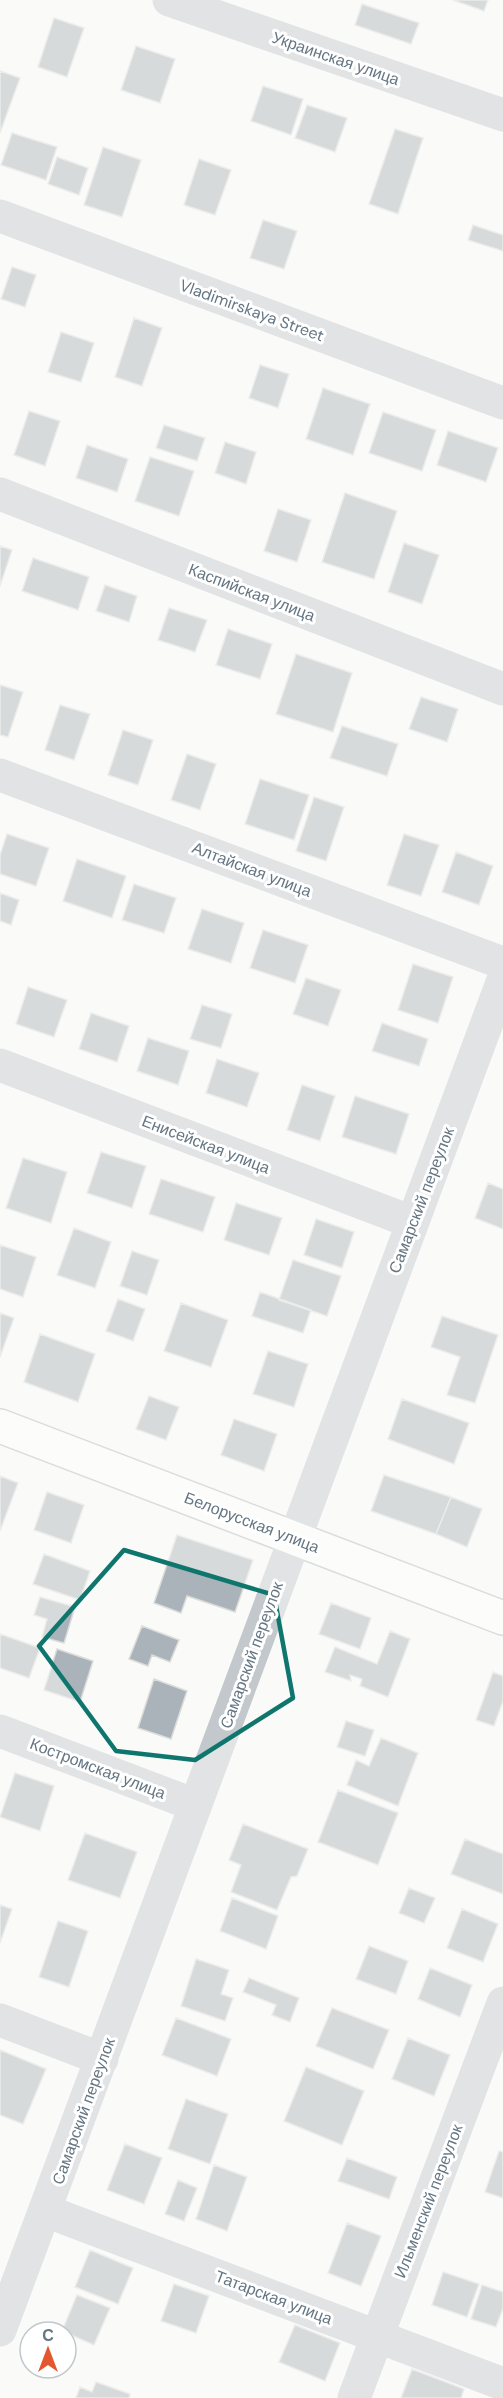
<svg xmlns="http://www.w3.org/2000/svg" width="503" height="2398" viewBox="0 0 503 2398" font-family="'DM Sans',sans-serif">
  <rect width="100%" height="100%" fill="#fafaf8"/>
  <path fill="#aab3b9" stroke="#dcdcda" stroke-width="1.5" d="M453,0h35l-4,11z
    M362,4l57,19 -8,21 -56,-19z
    M54,18l30,10 -17,49 -29,-10z
    M136,46l39,13 -15,44 -39,-13z
    M0,71l20,7 -20,55z
    M263,86l40,13 -12,36 -40,-14z
    M307,105l40,13 -12,34 -40,-14z
    M395,129l28,9 -25,76 -29,-10z
    M12,133l45,14 -11,33 -45,-15z
    M103,147l38,13 -19,57 -38,-12z
    M57,157l31,11 -9,27 -31,-11z
    M199,159l32,11 -16,45 -31,-10z
    M263,220l34,11 -13,38 -34,-11z
    M473,225l30,10v16l-35,-11z
    M12,267l24,8 -11,32 -24,-8z
    M134,318l28,10 -20,58 -27,-9z
    M61,332l33,11 -13,39 -33,-10z
    M260,365l29,9 -11,34 -29,-10z
    M323,388l47,16 -17,51 -47,-16z
    M29,411l31,10 -15,45 -31,-11z
    M383,412l53,18 -14,41 -53,-18z
    M164,425l41,13 -8,23 -41,-13z
    M448,431l50,17 -12,34 -49,-17z
    M225,442l31,10 -10,32 -31,-11z
    M87,445l41,14 -11,33 -41,-14z
    M150,457l44,14 -15,45 -44,-15z
    M345,493l52,18 -23,68 -52,-17z
    M278,509l33,11 -14,42 -33,-11z
    M404,543l35,12 -17,49 -34,-12z
    M0,546l12,4 -12,36z
    M33,558l56,19 -11,33 -56,-19z
    M105,585l32,11 -8,26 -33,-11z
    M169,608l38,12 -12,32 -37,-12z
    M228,629l44,15 -12,35 -44,-14z
    M296,654l56,19 -19,59 -57,-18z
    M0,685l23,7 -15,45 -8,-2z
    M421,697l37,12 -11,33 -38,-13z
    M60,705l30,9 -16,46 -29,-10z
    M342,726l56,18 -11,32 -57,-18z
    M123,730l30,10 -15,45 -30,-10z
    M187,754l29,10 -16,46 -29,-10z
    M260,779l49,16 -15,45 -49,-16z
    M314,797l30,10 -18,54 -30,-10z
    M7,834l42,14 -13,38 -36,-12v-19z
    M404,834l35,11 -18,51 -34,-11z
    M456,852l37,14 -14,39 -37,-13z
    M77,859l49,17 -14,42 -49,-17z
    M134,884l42,14 -12,35 -42,-13z
    M0,893l19,7 -8,25 -11,-4z
    M202,909l42,14 -13,40 -43,-14z
    M263,930l45,15 -13,38 -45,-15z
    M413,964l40,13 -15,46 -40,-13z
    M306,978l35,12 -13,36 -35,-12z
    M28,987l39,13 -13,37 -38,-13z
    M202,1005l30,9 -11,34 -31,-9z
    M91,1013l38,13 -12,36 -38,-13z
    M382,1023l46,16 -9,27 -47,-15z
    M148,1038l41,13 -11,34 -41,-14z
    M217,1059l42,14 -12,34 -41,-14z
    M302,1085l33,11 -15,45 -33,-11z
    M355,1096l54,18 -13,40 -54,-17z
    M101,1152l45,14 -14,42 -45,-15z
    M23,1158l44,14 -16,51 -45,-15z
    M161,1179l54,18 -12,35 -54,-18z
    M488,1183l15,6v40l-28,-11z
    M236,1203l46,15 -13,37 -45,-15z
    M316,1219l38,13 -12,36 -38,-13z
    M74,1228l37,14 -16,46 -38,-13z
    M0,1245l36,12 -13,40 -23,-8z
    M132,1251l27,9 -12,35 -27,-9z
    M293,1260l48,16 -14,40 -48,-16z
    M260,1292l51,18 -8,23 -51,-17z
    M118,1299l27,10 -12,32 -27,-10z
    M181,1303l47,17 -17,47 -47,-16z
    M0,1313l14,5 -14,39z
    M442,1316l56,19 -23,68 -28,-8 13,-38 -29,-10z
    M40,1334l55,20 -17,48 -54,-20z
    M268,1351l40,13 -14,43 -41,-13z
    M149,1396l30,11 -13,33 -30,-11z
    M402,1399l67,24 -15,41 -66,-25z
    M234,1419l43,15 -13,37 -43,-16z
    M384,1475l67,22 -15,37 -65,-23z
    M0,1476l18,7 -18,48z
    M47,1492l37,13 -13,38 -37,-13z
    M451,1497l31,12 -15,38 -31,-13z
    M177,1535l76,25 -18,52 -48,-16 -6,17 -27,-10z
    M44,1554l46,17 -10,29 -47,-16z
    M40,1597l35,10 -11,36 -22,-6 5,-18 -13,-4z
    M331,1603l40,15 -11,31 -41,-15z
    M142,1626l37,14 -9,22 -18,-7 -4,11 -19,-7z
    M390,1631l20,8 -22,58 -28,-11 2,-7 -12,-4 1,6 -26,-9 10,-25 42,17z
    M0,1634l40,14 -11,30 -29,-10z
    M57,1649l36,12 -13,41 -36,-12z
    M493,1672l10,4v25l-9,25 -18,-6z
    M154,1679l33,12 -16,48 -33,-11z
    M346,1721l28,9 -9,26 -28,-9z
    M381,1738l37,15 -20,53 -51,-21 9,-25 13,6z
    M15,1773l39,13 -14,45 -40,-14z
    M338,1790l60,23 -20,52 -60,-23z
    M243,1824l65,25 -11,27 -6,1 -14,33 -46,-18 10,-27 -12,-5z
    M85,1833l52,19 -17,46 -52,-18z
    M465,1839l38,15v40l-52,-20z
    M409,1888l26,10 -11,25 -25,-10z
    M232,1898l46,18 -12,33 -46,-18z
    M0,1905l12,4 -12,34z
    M462,1909l36,15 -15,38 -36,-14z
    M58,1921l30,10 -19,56 -30,-10z
    M369,1946l39,15 -12,33 -40,-15z
    M196,1959l33,11 -8,24 12,4 -8,23 -44,-15z
    M430,1968l42,17 -12,32 -42,-18z
    M249,1978l50,20 -9,24 -18,-7 4,-10 -33,-13z
    M332,2008l57,22 -16,39 -57,-23z
    M176,2018l55,21 -14,37 -55,-21z
    M408,2038l42,17 -16,41 -42,-17z
    M0,2050l46,19 -23,55 -23,-9z
    M306,2067l58,24 -22,54 -58,-24z
    M186,2099l42,15 -18,50 -42,-15z
    M125,2144l37,14 -18,46 -37,-14z
    M499,2151l4,1v46l-18,-6z
    M347,2158l50,19 -8,22 -51,-18z
    M214,2165l33,12 -20,54 -31,-12z
    M178,2180l19,8 -13,33 -19,-7z
    M347,2223l34,13 -20,50 -33,-13z
    M90,2250l43,18 -15,36 -43,-17z
    M443,2272l36,12 -12,33 -35,-12z
    M174,2284l35,12 -13,37 -35,-12z
    M482,2285l21,7v16l-7,19 -25,-8z
    M77,2295l33,13 -16,37 -32,-14z
    M295,2325l45,18 -15,38 -46,-19z
    M412,2369l52,20 -3,9h-60z
    M96,2382l34,12 -1,4h-53l4,-11 12,5z"/>
  <g fill="none" stroke-linecap="round" stroke-linejoin="round">
    <defs>
      <path id="secondary" d="M0,1426l503,192"/>
    </defs>
    <use href="#secondary" stroke="#b3babf" stroke-width="36"/>
    <path stroke="#c3c8cc" stroke-width="33" d="M169,0l334,115
      M0,216l503,187
      M0,494l503,195
      M0,775l503,188
      M0,1065l412,157
      M0,1731l195,74
      M0,2020l102,39
      M46,2211l457,173
      M0,2330l503,-1350
      M354,2398l149,-395"/>
    <use href="#secondary" stroke="#fff" stroke-width="33"/>
  </g>
  <path d="M0 0H503V2398H0ZM124,1550l150,45 19,103 -98,62 -79,-9 -77,-105z" fill="#fafaf8" fill-opacity=".55" fill-rule="evenodd"/>
  <path fill="none" stroke="#0f766e" stroke-width="4.5" stroke-linejoin="round" d="M124,1550l150,45 19,103 -98,62 -79,-9 -77,-105z"/>
  <g text-anchor="middle" stroke-width="6" stroke-linejoin="round" paint-order="stroke">
    <g font-size="16" fill="#657683" stroke="#fff">
      <text transform="translate(336 58) rotate(19)" y="6">Украинская улица</text>
      <text transform="translate(252 310) rotate(20)" y="6">Vladimirskaya Street</text>
      <text transform="translate(252 592) rotate(21)" y="6">Каспийская улица</text>
      <text transform="translate(252 869) rotate(21)" y="6">Алтайская улица</text>
      <text transform="translate(206 1144) rotate(21)" y="6">Енисейская улица</text>
      <text transform="translate(421 1200) rotate(-69)" y="6">Самарский переулок</text>
      <text transform="translate(252 1522) rotate(21)" y="6">Белорусская улица</text>
      <text transform="translate(251 1655) rotate(-70)" y="6">Самарский переулок</text>
      <text transform="translate(98 1768) rotate(21)" y="6">Костромская улица</text>
      <text transform="translate(83 2111) rotate(-70)" y="6">Самарский переулок</text>
      <text transform="translate(428 2201) rotate(-69)" y="6">Ильменский переулок</text>
      <text transform="translate(274 2297) rotate(21)" y="6">Татарская улица</text>
    </g>
  </g>
  <g transform="translate(48 2350)"><circle r="28" fill="#ffffff" stroke="#c1c8cd" stroke-width="1.5"/>
  <path d="M0-4.5L10 22L0 15L-10 22Z" fill="#e4572e"/>
  <text y="-9" font-size="16" font-weight="bold" text-anchor="middle" fill="#657683">С</text>
  </g>
</svg>
